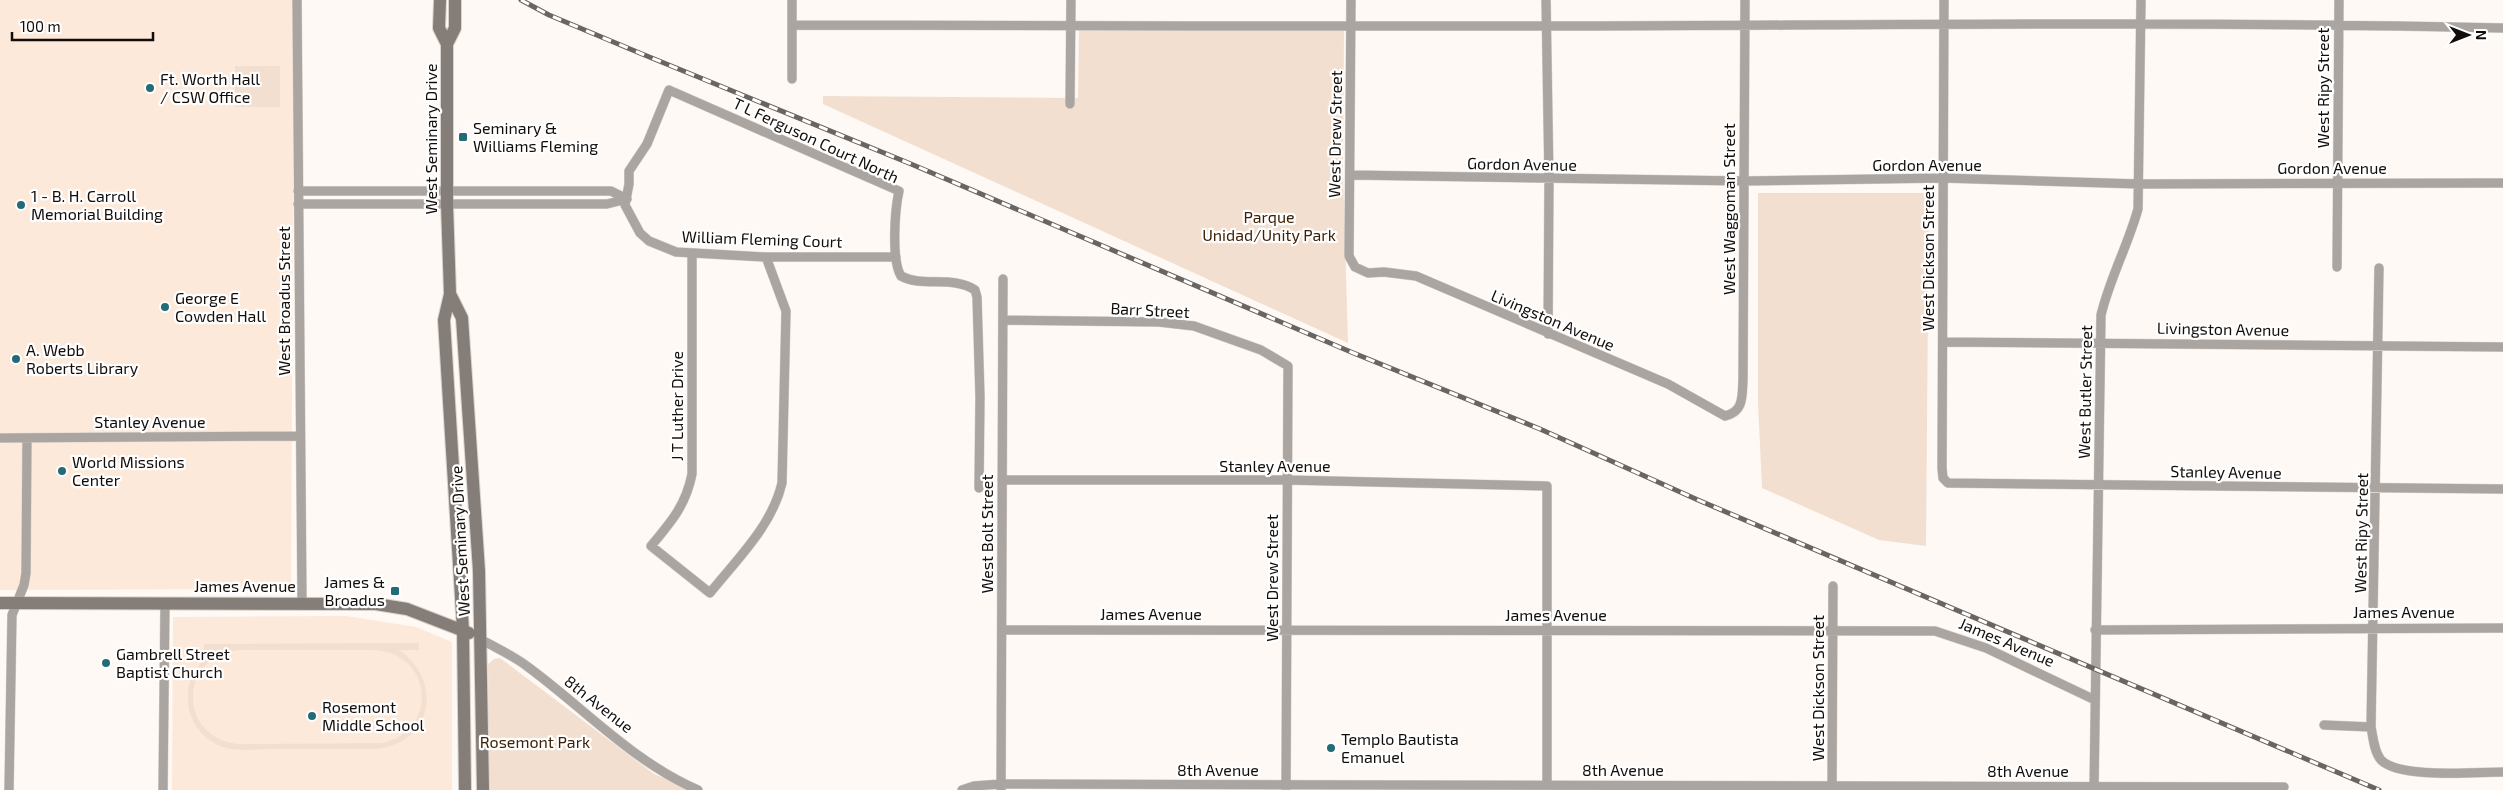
<svg xmlns="http://www.w3.org/2000/svg" width="2503" height="790" viewBox="0 0 2503 790" font-family="'Exo 2',sans-serif">
  <rect width="100%" height="100%" fill="#fef9f5"/>
  <path fill="#fde9d9" d="M0,0h294l-3,589 -291,1z
    M346,616l70,11 36,15v148h-280l1,-173z"/>
  <path fill="#f2dfd0" fill-rule="evenodd" d="M1079,30l265,1 -1,140 5,172 -525,-239v-8l255,2z
    M235,66h45v41h-45z
    M1758,193h171l-3,353 -47,-6 -117,-52 -4,-85z
    M419,643v7h-20c45,31 34,94 -24,99 -34,0 -68,0 -103,0 -16,0 -34,3 -49,-2 -20,-7 -34,-25 -35,-46 -2,-22 10,-39 28,-50l-12,-1v-6zM239,650h136c58,4 64,80 8,93l-143,1c-62,-4 -63,-88 -1,-94z
    M500,658l154,116 38,16h-203l-1,-126 6,-5z"/>
  <g fill="none" stroke-linecap="round" stroke-linejoin="round">
    <defs>
      <path id="minor" d="M297,0l5,602
        M1351,0l-2,256 6,11 13,6 16,-1 32,4 252,108 57,32c19,-4 17,-20 18,-36l2,-380
        M1546,0l3,180 -1,154
        M1944,0l-2,468 1,10 5,5 555,6
        M792,25c267,0 533,2 800,1 304,-1 607,-5 911,2
        M792,79v-79
        M1070,104l1,-104
        M1351,175l393,6 199,-3 196,6 364,-1
        M298,191h313l16,8
        M298,204h309l20,-5
        M692,253v221c-6,31 -21,48 -41,72l59,47c27,-34 62,-67 72,-110l4,-172 -20,-54
        M896,257h-130l-90,-5 -27,-11 -9,-8 -15,-28 4,-21v-13l18,-27 22,-54 230,101c-4,18 -8,69 2,85 22,12 51,-1 74,14l2,7 3,100 -1,91
        M2337,267l2,-267
        M2379,268l-8,459c2,10 3,25 10,33 19,19 94,12 122,12
        M1003,320l156,2 35,4 67,24 27,16 -2,424
        M1943,342l560,5
        M0,438l300,-2
        M1002,480h285l260,6v304
        M1002,630l933,1 51,17 109,52
        M2095,630l408,-2
        M482,640c16,9 32,16 46,27 56,41 105,95 170,123
        M2324,725l47,2
        M9,790l3,-175 12,-30 2,-12 1,-135
        M163,790l2,-187
        M962,790l12,-4 27,-2 1283,3
        M1001,790l2,-511
        M1832,790l1,-204
        M2094,790l7,-475c9,-37 27,-70 37,-106l3,-209"/>
      <path id="secondary" d="M440,0l-1,28 8,16
        M455,0v28l-8,16v160l3,90 -6,26 19,310 2,160
        M450,294l12,24 17,253 4,219
        M0,603l376,1 31,5 62,24"/>
    </defs>
    <use href="#minor" stroke="#d8d3cf" stroke-width="10"/>
    <use href="#secondary" stroke="#d8d3cf" stroke-width="14"/>
    <use href="#minor" stroke="#aba5a1" stroke-width="9"/>
    <use href="#secondary" stroke="#857d77" stroke-width="12"/>
    <defs>
      <path id="rail" d="M521,0l28,15 93,39 269,110 440,188 189,77 158,71 681,290"/>
    </defs>
    <use href="#rail" stroke="#6a6561" stroke-width="5"/>
    <use href="#rail" stroke="#fff" stroke-width="3" stroke-dasharray="9" stroke-linecap="butt"/>
  </g>
  <g fill="#226b77" stroke="#fff" stroke-width="2">
    <circle cx="150" cy="88" r="5"/>
    <rect x="458" y="132" width="10" height="10" rx="2.5"/>
    <circle cx="21" cy="205" r="5"/>
    <circle cx="165" cy="307" r="5"/>
    <circle cx="16" cy="359" r="5"/>
    <circle cx="62" cy="471" r="5"/>
    <rect x="390" y="586" width="10" height="10" rx="2.5"/>
    <circle cx="106" cy="663" r="5"/>
    <circle cx="312" cy="716" r="5"/>
    <circle cx="1331" cy="748" r="5"/>
  </g>
  <g text-anchor="middle" stroke-width="4.5" stroke-linejoin="round" paint-order="stroke">
    <g font-size="16" fill="#120d0a" stroke="#fff" text-anchor="start">
      <text x="160" y="85">Ft. Worth Hall<tspan x="160" dy="18">/ CSW Office</tspan></text>
      <text x="473" y="134">Seminary &amp;<tspan x="473" dy="18">Williams Fleming</tspan></text>
      <text x="31" y="202">1 - B. H. Carroll<tspan x="31" dy="18">Memorial Building</tspan></text>
      <text x="175" y="304">George E<tspan x="175" dy="18">Cowden Hall</tspan></text>
      <text x="26" y="356">A. Webb<tspan x="26" dy="18">Roberts Library</tspan></text>
      <text x="72" y="468">World Missions<tspan x="72" dy="18">Center</tspan></text>
      <text x="385" y="588" text-anchor="end">James &amp;<tspan x="385" dy="18">Broadus</tspan></text>
      <text x="116" y="660">Gambrell Street<tspan x="116" dy="18">Baptist Church</tspan></text>
      <text x="322" y="713">Rosemont<tspan x="322" dy="18">Middle School</tspan></text>
      <text x="1341" y="745">Templo Bautista<tspan x="1341" dy="18">Emanuel</tspan></text>
    </g>
    <g font-size="16" fill="#120d0a" stroke="#fff">
      <text transform="translate(2323 88) rotate(-90)" y="6">West Ripy Street</text>
      <text transform="translate(1335 134) rotate(-89)" y="6">West Drew Street</text>
      <text transform="translate(431 139) rotate(-90)" y="6">West Seminary Drive</text>
      <text transform="translate(816 140) rotate(25)" y="6">T L Ferguson Court North</text>
      <text transform="translate(1522 164) rotate(1)" y="6">Gordon Avenue</text>
      <text x="1927" y="171">Gordon Avenue</text>
      <text x="2332" y="174">Gordon Avenue</text>
      <text transform="translate(1729 209) rotate(-90)" y="6">West Waggoman Street</text>
      <text transform="translate(762 239) rotate(2)" y="6">William Fleming Court</text>
      <text transform="translate(1928 258) rotate(-90)" y="6">West Dickson Street</text>
      <text transform="translate(284 301) rotate(-90)" y="6">West Broadus Street</text>
      <text transform="translate(1150 310) rotate(3)" y="6">Barr Street</text>
      <text transform="translate(1553 320) rotate(23)" y="6">Livingston Avenue</text>
      <text transform="translate(2223 329) rotate(1)" y="6">Livingston Avenue</text>
      <text transform="translate(2085 392) rotate(-89)" y="6">West Butler Street</text>
      <text transform="translate(677 406) rotate(-90)" y="6">J T Luther Drive</text>
      <text x="150" y="428">Stanley Avenue</text>
      <text x="1275" y="472">Stanley Avenue</text>
      <text transform="translate(2226 472) rotate(1)" y="6">Stanley Avenue</text>
      <text transform="translate(2361 533) rotate(-89)" y="6">West Ripy Street</text>
      <text transform="translate(987 534) rotate(-90)" y="6">West Bolt Street</text>
      <text transform="translate(460 541) rotate(-93)" y="6">West Seminary Drive</text>
      <text transform="translate(1272 578) rotate(-90)" y="6">West Drew Street</text>
      <text x="245" y="592">James Avenue</text>
      <text x="2404" y="618">James Avenue</text>
      <text x="1151" y="620">James Avenue</text>
      <text x="1556" y="621">James Avenue</text>
      <text transform="translate(2007 642) rotate(23)" y="6">James Avenue</text>
      <text transform="translate(1818 688) rotate(-90)" y="6">West Dickson Street</text>
      <text transform="translate(599 704) rotate(38)" y="6">8th Avenue</text>
      <text x="1218" y="776">8th Avenue</text>
      <text x="1623" y="776">8th Avenue</text>
      <text x="2028" y="777">8th Avenue</text>
    </g>
    <g font-size="16" fill="#3e2106" stroke="#fff">
      <text x="1269" y="223">Parque<tspan x="1269" dy="18">Unidad/Unity Park</tspan></text>
      <text x="535" y="748">Rosemont Park</text>
    </g>
  </g>
  <g transform="translate(2468 35) rotate(90)" stroke="#ffffff" stroke-width="4" paint-order="stroke">
  <path d="M0-4L9 19L0 12L-9 19Z" fill="#120d0a"/>
  <text y="-8" font-size="14" font-weight="bold" text-anchor="middle" fill="#120d0a">N</text>
  </g>
  <path d="M12 32v8h141v-8" fill="none" stroke="#120d0a" stroke-width="2.5"/>
  <text x="20" y="32" font-size="15" fill="#120d0a" stroke="#ffffff" stroke-width="4" paint-order="stroke">100 m</text>
</svg>
